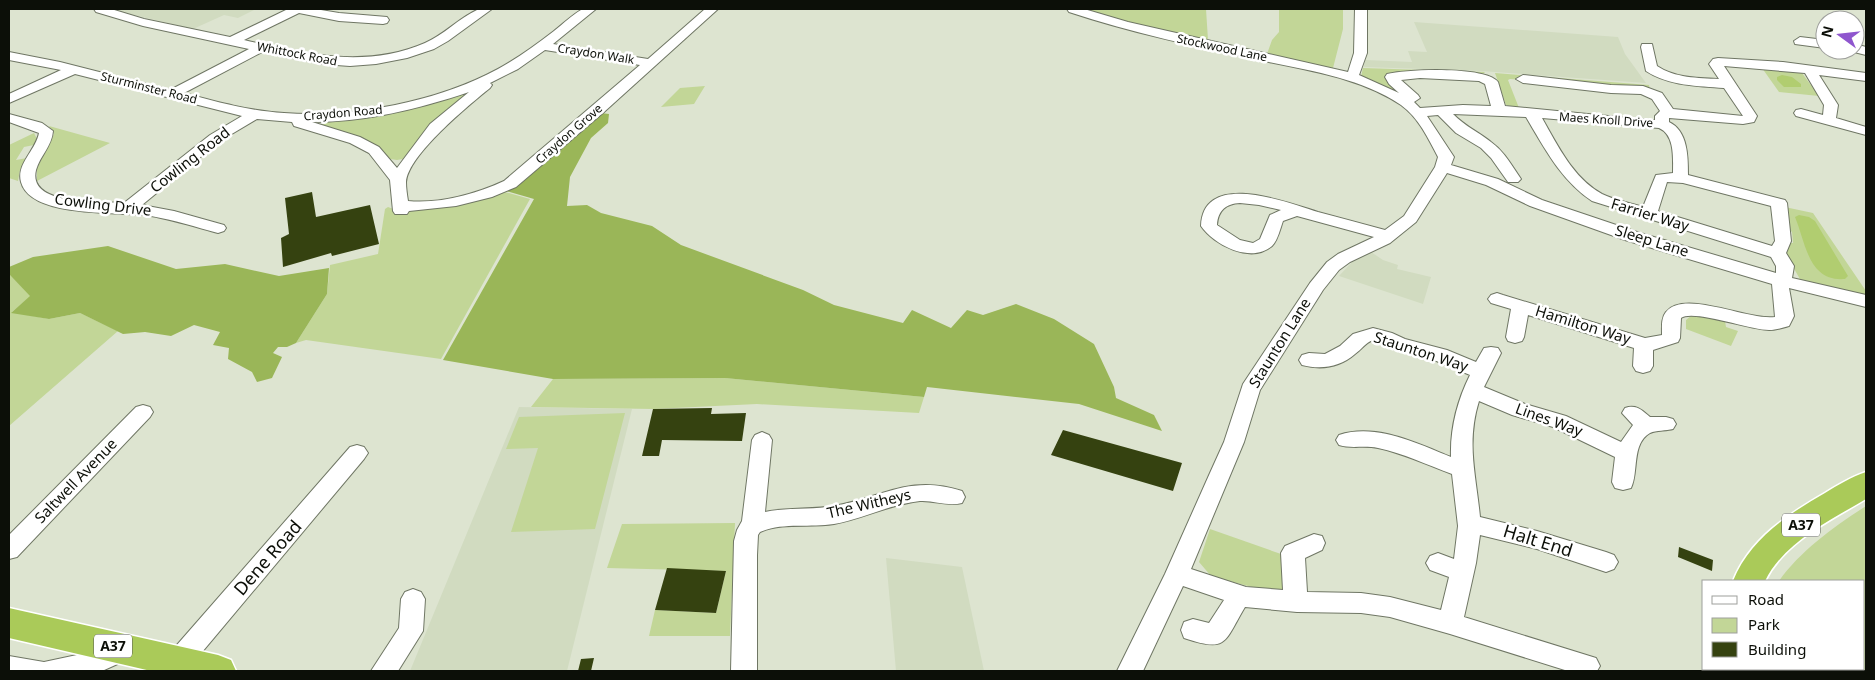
<svg xmlns="http://www.w3.org/2000/svg" width="1875" height="680" viewBox="0 0 1875 680" font-family="'Noto Sans',sans-serif">
  <rect width="100%" height="100%" fill="#dde4d0"/>
  <path fill="#d1dbc0" d="M109,9h147l-18,9 -14,-3 -31,14z
    M1414,22l204,15 7,17 21,29 -165,-12 -117,-4 1,-7 47,2 -4,-11 19,1z
    M1371,252l12,8 15,5 -1,4 34,8 -8,27 -84,-28 14,-15z
    M519,407l113,2 -65,262h-157z
    M886,558l76,9 22,104h-88z"/>
  <path fill="#c2d697" d="M1086,9h120l2,31 -93,-20z
    M1279,9h64v20l-10,39 -66,-14 5,-14 7,-8z
    M1363,68l122,4 -3,3 -84,-3 4,23 -41,-18z
    M1762,68l40,5 17,23 -40,-4z
    M1495,73l154,12 1,5 -140,-11 -2,1 11,28 -13,-3z
    M705,86l-11,18 -33,3 19,-19z
    M464,93l4,2 -44,38 -21,26 -6,1 -7,-1 -12,-11 -57,-22 4,-5z
    M49,126l61,17 -73,38v-13l17,-34z
    M34,133l3,6 -3,6 -10,2 -8,13 11,-2 -7,12 -2,11 -9,-3v-33z
    M505,192l25,7 -89,160 -135,-19 -10,3 31,-49 3,-29 48,-11 7,-45 3,-2 8,3 81,-11z
    M1780,206l33,7 53,78v4l-65,-14 -13,-23 -1,-5 1,-10h5l-1,-11 -5,-4z
    M9,274l22,22 -19,16 37,7 31,-6 38,18 -109,95z
    M1692,315l33,6 1,6 12,4 -7,15 -45,-17v-9z
    M725,378l199,19 -5,16 -162,-9 -104,5 -122,-2 22,-28z
    M625,413l-30,116 -84,3 27,-84 -32,1 13,-32z
    M1866,506v165h-102l1,-2h99v-88h-85c21,-30 56,-55 87,-75z
    M735,523l-5,113h-81l6,-26 61,3 10,-42 -119,-3 15,-44z
    M1210,529l71,25 6,6 4,27 -10,8 -70,-19 -12,-14z"/>
  <path fill="#9ab658" d="M601,113l8,1 -1,9 -17,15 -21,39 -3,29 20,-1 14,8 51,13 29,19 122,45 31,15 69,18 9,-13 39,18 16,-18 16,5 33,-11 38,15 40,25 20,43 2,11 38,17 8,16 -83,-27 -152,-17 -3,10 -199,-19 -172,1 -110,-19 91,-161 -28,-8 18,-10 70,-64z
    M108,246l68,23 49,-5 54,12 50,-8 -2,26 -31,49 -9,4h-9l-5,6 9,4 -10,21 -15,4 -5,-10 -24,-13 1,-11 -16,-3 7,-13 -26,-7 -23,11 -26,-4 -22,2 -43,-21 -31,6 -38,-6 19,-17 -21,-22v-7l24,-10z"/>
  <path fill="#b1cd70" d="M1782,75l10,2 9,7v3h-17l-7,-7v-3z
    M1799,215l10,2 6,4 33,55 -3,3c-37,3 -39,-36 -50,-62z"/>
  <path fill="#354210" d="M312,192l4,25 54,-12 9,39 -47,12 -1,-3 -48,14 -2,-29 8,-4 -4,-36z
    M712,408l-1,6 35,-1 -4,28 -80,-1 -3,16h-17l11,-47z
    M1063,430l119,33 -9,28 -122,-36z
    M1679,547l34,13 -1,11 -34,-14z
    M667,568l59,3 -10,42 -61,-3z
    M594,658l-3,13h-13l3,-12z"/>
  <g fill="none" stroke-linecap="round" stroke-linejoin="round">
    <defs>
      <path id="minor" d="M94,9h17l33,10 86,18 58,-28h27l24,4 48,4 2,3 -2,3 -4,1 -44,-3 -40,-8 -55,27c59,14 122,29 181,3 19,-8 34,-25 52,-33 4,-2 11,-1 15,-1l-44,32 -14,8 -27,9 -31,6 -26,2 -27,-2 -61,-12 -78,41c33,9 66,18 100,20 69,5 153,-11 214,-44 20,-11 38,-24 56,-38 9,-7 18,-16 27,-21 4,-2 11,-1 15,-1l-43,35 95,15 57,-50h13l-114,103 -88,75 -24,10 -36,9 -47,5 -2,3h-12l-2,-3 -3,-31 -21,-27 -19,-10 -56,-17 -2,-4 -35,-3 -37,22 -78,64 32,6 50,14 2,3 -2,3 -6,2c-22,-6 -44,-13 -67,-17 -30,-5 -120,3 -130,-34 -5,-18 15,-32 18,-49l-30,-11v-8l33,9 11,8c-1,15 -13,25 -17,39 -9,37 68,31 88,33l86,-68 32,-19 -167,-42 -66,29v-9l52,-24 -52,-10v-8l51,10 110,28 79,-41 -106,-23 -47,-14zM545,50l95,15 -136,116c-28,13 -64,23 -96,20 -1,-6 -2,-13 -2,-19 2,-27 63,-77 84,-94l2,-3 -2,-2 28,-14zM469,92l-39,32 -33,44 -18,-21 -19,-10 -48,-15c53,0 107,-13 157,-30z
        M1067,9h17l44,13 220,50 6,-19 1,-44h12v44l-8,22 40,18 -10,-9 -4,-7 2,-3c20,-5 99,-8 111,8l7,24 144,14h6v-4l5,-5 -8,-12 -11,-5 -30,-1 -88,-10 -7,-4 7,-4 88,10 32,1 19,7 11,16 70,7 -19,-28c-26,-2 -55,-2 -78,-17l-5,-24 1,-3h10l5,22c18,12 41,12 62,13l-10,-15 4,-5 5,-1 65,4 83,11v8l-47,-6 19,30 -2,13 30,9v8l-70,-19 -2,-3 2,-3 5,-1 22,6 1,-10 -19,-32 -81,-7 33,50 -3,6 -11,2 -74,-6v4c19,9 19,35 19,53l97,25 2,3 4,38 -5,12 8,13 -2,12 74,17v12l-77,-19 5,28 -5,10c-7,2 -13,4 -20,4 -19,0 -76,-21 -88,-12l-1,20 -2,4 -25,8v16l-3,5 -7,2 -7,-2 -3,-5 1,-18 -106,-33 -4,22 -2,4 -7,2 -7,-2 -2,-4 5,-28 -20,-6 -3,-4 3,-4 6,-2 6,2 142,43 17,-3c0,-8 -1,-17 4,-23 18,-23 83,9 109,5l-3,-33 -147,-44 -95,-34 -44,-21 -39,-12 -31,49 -26,21 -40,19 -11,8 -16,20 -63,100 -16,52 -53,127 55,18 37,3 -2,-37 4,-7 29,-12 8,2 3,7 -3,7 -17,8 2,34 54,1 29,4 51,13 8,-33 -19,-7 -4,-7 4,-7 8,-3 16,6 4,-33 -6,-52c-25,-9 -49,-21 -74,-26 -14,-3 -27,1 -39,-3l-3,-5 3,-5c37,-12 77,8 112,22 -1,-29 7,-58 19,-82l-36,-15 -42,-12 -19,-8c-8,3 -11,9 -18,14 -15,13 -34,16 -53,11l-3,-5 3,-5 7,-2 16,1 15,-8 13,-12 20,-6 19,5 13,6 42,11 29,12 8,-14 7,-1 7,1 3,5 -17,34 41,17 41,12 55,26 12,-17 -11,-12 3,-5c11,-4 17,2 25,9h16l7,2 3,5 -3,5c-7,2 -17,1 -23,4 -19,11 -11,39 -19,55l-8,2 -8,-2 -3,-6 3,-25 -62,-30 -41,-12 -33,-14c-13,42 -3,74 1,116l57,14 69,21 8,3 4,7 -4,7 -8,3 -69,-23 -57,-14 -4,28 -12,54 132,41 4,8 -3,5h-29l-118,-37 -60,-17 -29,-4 -64,-1 -52,-5c-21,35 -17,46 -61,31l-3,-8 3,-8 9,-3 16,4 15,-23 -41,-14 -40,85h-26l48,-97 45,-101 14,-31 19,-58 67,-101 17,-21 11,-8 36,-17 -77,-21 -14,5c-3,8 -5,19 -11,25 -21,18 -58,-1 -71,-20 2,-57 88,-23 117,-14 23,6 45,12 67,18l19,-14 31,-49 3,-10c-10,-19 -19,-39 -37,-52 -40,-27 -90,-34 -137,-44 -65,-14 -132,-28 -195,-49zM1420,78l59,3 6,3 6,22 -28,-1 -43,3 -6,-6 6,-4 -2,-3 -17,-15zM1453,114l73,3c19,32 35,63 66,84l179,56 5,9v7l-139,-41 -95,-32 -44,-21 -47,-14 3,-8 -27,-41 11,-1 18,18 25,15 10,10 17,24h10l3,-3c-9,-13 -17,-28 -30,-37 -14,-11 -25,-15 -38,-28zM1542,118l117,10c16,7 14,30 14,45l-17,2 -13,32c-13,-4 -29,-7 -41,-13 -29,-16 -44,-48 -60,-76zM1667,182l16,1 88,23 4,35 -3,5 -114,-35zM1240,203l19,2 22,5 -11,5 -10,24 -7,4 -13,-3 -23,-15c1,-15 9,-21 23,-22z
        M1800,37l25,3v8l-30,-4 -1,-3z
        M1855,44l11,3v8l-16,-4 5,-1z
        M143,405l7,2 3,5 -3,5 -133,140 -8,2v-24l127,-128z
        M762,432l7,3 3,5 -7,72c23,-5 47,-2 69,-6 49,-9 76,-32 128,-15l3,6 -3,6c-14,4 -28,-3 -42,-2 -30,3 -57,18 -86,23 -24,4 -51,-2 -74,8l-2,3 -1,20v116h-26l3,-130 3,-11 5,-9 10,-81 3,-5z
        M357,445l7,2 4,6 -4,6 -177,211h-18l-4,-8 4,-8 181,-207z
        M413,589l8,3 4,7 -2,32 -25,40h-27l28,-43 2,-29 4,-7z
        M124,638l9,3 3,8 -3,8 -31,14h-93v-15l35,6 47,-10z"/>
      <path id="highway" d="M1866,472v27c-35,21 -82,43 -101,82h-32c17,-42 54,-66 92,-88 13,-8 26,-16 41,-21z
        M9,608l209,47 13,5 5,11h-85l-142,-33z
        M1716,669h36l-1,2h-36z"/>
    </defs>
    <use href="#minor" stroke="#6f7664" stroke-width="2"/>
    <use href="#highway" stroke="#fff" stroke-width="3"/>
    <use href="#minor" fill="#fff" fill-rule="evenodd"/>
    <use href="#highway" fill="#aaca59" fill-rule="evenodd"/>
  </g>
  <g text-anchor="middle" stroke-width="5" stroke-linejoin="round" paint-order="stroke">
    <g font-size="12" fill="#0c0f08" stroke="#fff">
      <text transform="translate(1222 48) rotate(12)" y="4">Stockwood Lane</text>
      <text transform="translate(297 54) rotate(11)" y="4">Whittock Road</text>
      <text transform="translate(596 54) rotate(9)" y="4">Craydon Walk</text>
      <text transform="translate(149 88) rotate(14)" y="4">Sturminster Road</text>
      <text transform="translate(343 113) rotate(-5)" y="4">Craydon Road</text>
      <text transform="translate(1606 120) rotate(4)" y="4">Maes Knoll Drive</text>
      <text transform="translate(569 134) rotate(-41)" y="4">Craydon Grove</text>
    </g>
    <g fill="#fff" stroke="#555752" stroke-width="1">
      <rect x="1782" y="513.5" width="38" height="23" rx="4"/>
      <rect x="94" y="634.5" width="38" height="23" rx="4"/>
    </g>
    <g font-size="14" font-weight="bold" fill="#0c0f08">
      <text x="1801" y="530">A37</text>
      <text x="113" y="651">A37</text>
    </g>
    <g font-size="15" fill="#0c0f08" stroke="#fff">
      <text transform="translate(190 160) rotate(-38)" y="5">Cowling Road</text>
      <text transform="translate(103 205) rotate(7)" y="5">Cowling Drive</text>
      <text transform="translate(1650 215) rotate(17)" y="5">Farrier Way</text>
      <text transform="translate(1652 241) rotate(17)" y="5">Sleep Lane</text>
      <text transform="translate(1583 325) rotate(17)" y="5">Hamilton Way</text>
      <text transform="translate(1280 343) rotate(-58)" y="5">Staunton Lane</text>
      <text transform="translate(1421 352) rotate(18)" y="5">Staunton Way</text>
      <text transform="translate(1549 420) rotate(20)" y="5">Lines Way</text>
      <text transform="translate(76 481) rotate(-46)" y="5">Saltwell Avenue</text>
      <text transform="translate(869 504) rotate(-13)" y="5">The Witheys</text>
    </g>
    <g font-size="18" fill="#0c0f08" stroke="#fff">
      <text transform="translate(1538 541) rotate(17)" y="6">Halt End</text>
      <text transform="translate(268 558) rotate(-49)" y="6">Dene Road</text>
    </g>
  </g>
  <rect width="1875" height="680" fill="none" stroke="#0c0f08" stroke-width="20"/>
  <rect x="1702" y="580" width="162" height="90" fill="#ffffff" stroke="#9e9f9c"/>
  <rect x="1712" y="596" width="25" height="8" fill="#ffffff" stroke="#9e9f9c"/>
  <text x="1748" y="605" font-size="15" fill="#0c0f08">Road</text>
  <rect x="1712" y="618" width="25" height="15" fill="#c2d697" stroke="#9e9f9c"/>
  <text x="1748" y="630" font-size="15" fill="#0c0f08">Park</text>
  <rect x="1712" y="642" width="25" height="15" fill="#354210" stroke="#9e9f9c"/>
  <text x="1748" y="655" font-size="15" fill="#0c0f08">Building</text>
  <g transform="translate(1840 35) rotate(285)"><circle r="24" fill="#ffffff" stroke="#9e9f9c"/>
  <path d="M0-4L9 19L0 12L-9 19Z" fill="#8f56ce"/>
  <text y="-8" font-size="14" font-weight="bold" text-anchor="middle" fill="#0c0f08">N</text>
  </g>
</svg>
